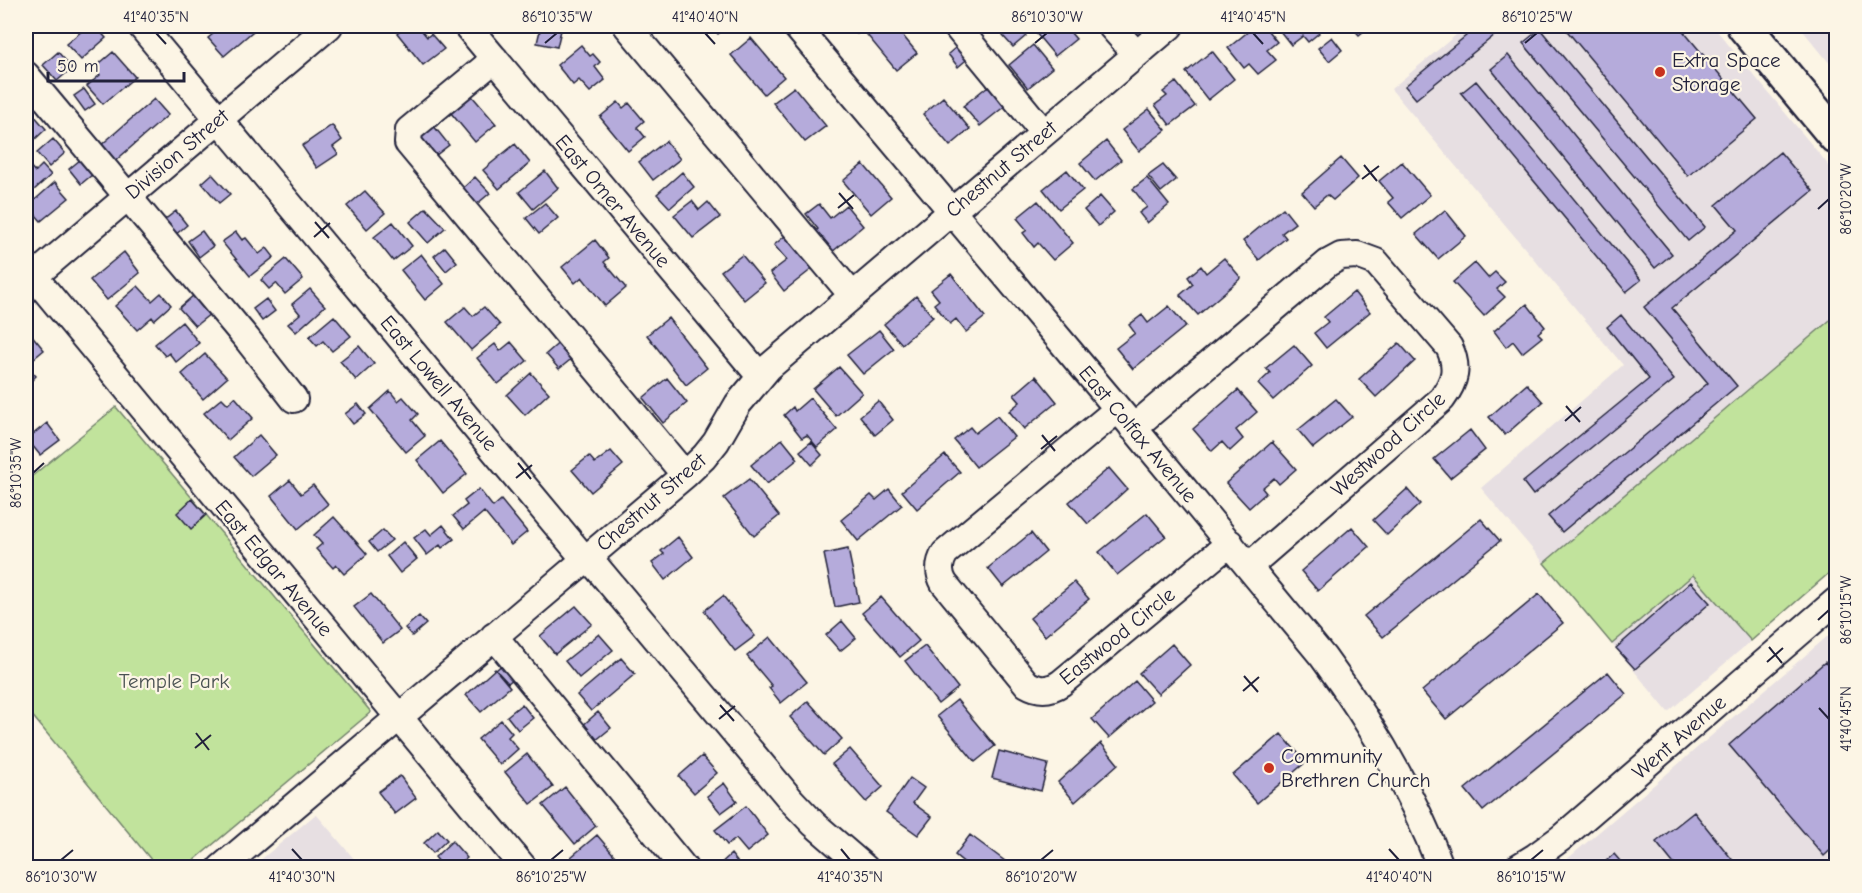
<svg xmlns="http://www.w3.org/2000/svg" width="1862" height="893" viewBox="0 0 1862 893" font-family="'Comic Neue',sans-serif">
  <rect width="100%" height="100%" fill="#fcf5e5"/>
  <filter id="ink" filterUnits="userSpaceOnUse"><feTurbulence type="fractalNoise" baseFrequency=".0167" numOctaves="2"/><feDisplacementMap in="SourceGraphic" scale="12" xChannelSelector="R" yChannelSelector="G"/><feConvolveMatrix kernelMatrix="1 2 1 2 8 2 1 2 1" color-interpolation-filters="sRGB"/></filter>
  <g filter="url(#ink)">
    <path fill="#e7dfe2" d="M1449,26h264l123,148v141l-292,248 -63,-75 142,-123 -232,-276 65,-54z
      M1799,26h37v45z
      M1693,575l58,66 -83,71 -56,-68z
      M1836,629v238h-278z
      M316,814l45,53h-109z"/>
    <path fill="#c1e39c" stroke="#72826c" stroke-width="1.5" d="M1836,315v252l-85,74 -58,-66 -81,69 -68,-81z
      M116,407l255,305 -185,155h-29l-131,-159v-227z"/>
    <path fill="#b5abdb" stroke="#22223b" stroke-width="1.5" d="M88,26h7l11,12 -25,22 -15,-16z
      M223,26h36l-35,30 -16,-18z
      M405,26h13l9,11 4,-3 13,15 -21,16 -26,-32z
      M541,26h21l-5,21 -20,-4z
      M711,26h17l-10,8z
      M850,26h17l-10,8z
      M879,26h16l22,27 -21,17 -29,-35z
      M1014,26h3l9,10 -13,11 -10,-11z
      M1030,26h35l11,13 -21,17z
      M1255,26h9l13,16 -10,8 9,10 -18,14 -9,-10 -5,4 -16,-20z
      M1276,26h37l6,7 -11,9 -5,-6 -12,9z
      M1351,26h19l-11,9z
      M1478,26h28l-90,73 -11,-13z
      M1563,26h116l78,93 -69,57z
      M1540,29l165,198 -17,14 -165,-198z
      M1332,37l10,13 -13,11 -11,-13z
      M751,38l33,39 -20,17 -33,-39z
      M961,43l10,13 -13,11 -10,-13z
      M581,45l9,11 3,-2 7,8 -5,5 10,13 -15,12 -11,-12 -6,5 -16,-20z
      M1033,45l19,23 -24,20 -19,-23z
      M1212,51l22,28 -26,21 -22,-28z
      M58,52l14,16 -15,13 -14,-16z
      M113,52l22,25 -32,27 -16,-18 13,-11 -6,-7z
      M1508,55l164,199 -17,14 -164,-199z
      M1476,81l165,199 -15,12 -165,-199z
      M1176,82l19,24 -25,19 -15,-20 12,-9 -4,-4z
      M988,86l17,20 -25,20 -17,-20z
      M794,87l32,39 -21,16 -32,-39z
      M84,89l11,15 -10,7 -11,-15z
      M472,96l24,28 -21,18 -24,-29z
      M943,97l27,32 -20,17 -27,-32z
      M154,99l14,16 -54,47 -14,-16z
      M618,102l5,6 6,-5 15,18 -7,6 8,10 -17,14 -28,-34z
      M1149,109l17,21 -27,21 -17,-21z
      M32,113l14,16 -15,14 -5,-6v-19z
      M332,125l10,15 -9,7 5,7 -21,14 -15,-22z
      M433,125l16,20 -18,14 -15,-20z
      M53,139l12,14 -16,14 -12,-14z
      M666,141l14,18 -27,21 -14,-18z
      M1106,141l15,19 -26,21 -15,-18z
      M515,144l15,19 -31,26 -16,-19z
      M1780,152l33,39 -141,117 65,78 -175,146 -14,-16 160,-133 -64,-76 93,-77 -21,-25z
      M86,155l12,15 -17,14 -12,-15z
      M1341,158l17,20 -25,22 -6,-5 -13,11 -12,-14z
      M1402,162l28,33 -28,23 -14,-16 5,-4 -14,-17z
      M863,164l28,33 -20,17 -28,-33z
      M42,165l9,10 -25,22v-27l4,-4 5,6z
      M1163,165l13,15 -15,12 -13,-16z
      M1067,170l16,20 -24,19 -16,-20z
      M545,171l13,17 -25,21 -14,-17z
      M682,172l12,15 -24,21 -13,-14z
      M212,174l18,20 -11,9 -17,-20z
      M475,177l15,16 -13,11 -14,-16z
      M1147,178l22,27 -22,18 -8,-10 8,-6 -14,-18z
      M55,182l14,16 -28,23 -13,-15z
      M365,191l20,22 -18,16 -20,-23z
      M1100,196l14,16 -16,14 -14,-16z
      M692,201l7,9 9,-8 12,15 -27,21 -19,-23z
      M1038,201l35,42 -20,17 -15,-17 -4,4 -11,-14 4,-3 -10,-12z
      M545,203l13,15 -19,16 -13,-16z
      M819,204l11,14 16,-13 17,21 -32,27 -17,-21 4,-3 -12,-15z
      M426,208l19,20 -17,15 -18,-21z
      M1283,208l12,15 -13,10 4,5 -27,22 -16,-19z
      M1445,210l21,26 -28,23 -22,-25z
      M176,211l11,14 -13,11 -11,-15z
      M393,222l19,24 -19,15 -19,-24z
      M202,231l11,15 -14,11 -11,-16z
      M236,232l6,8 4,-2 13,16 8,-6 7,9 -24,19 -28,-34z
      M790,232l27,33 -33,26 -14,-18 17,-13 -13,-15z
      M595,240l14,18 -5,4 22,26 -21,18 -23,-29 -7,6 -13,-16z
      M445,247l12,15 -11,9 -12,-15z
      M124,252l16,21 -33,27 -17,-20z
      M421,254l23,30 -19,16 -24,-30z
      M742,255l23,28 -21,17 -23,-29z
      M1224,258l17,20 -43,37 -18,-20 13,-11 -5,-7 13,-11 5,7z
      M286,259l17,20 -18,15 -9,-11 -7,6 -8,-9z
      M1475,263l13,15 7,-6 10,10 -8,7 8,8 -21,19 -31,-34z
      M951,274l34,43 -19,15 -10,-13 -6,5 -16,-20 5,-4 -8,-10z
      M138,286l14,15 9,-8 10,12 -17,15 -2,-3 -15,13 -22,-24z
      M310,289l15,17 -29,26 -8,-8 12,-10 -8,-10z
      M1354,292l16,20 -44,36 -12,-15 14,-11 -4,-5z
      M194,295l16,19 -15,12 -16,-18z
      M916,296l17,21 -31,27 -18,-20z
      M266,299l9,12 -13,10 -9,-12z
      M1527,304l18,23 -7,6 4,4 -20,16 -9,-12 -7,6 -12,-16z
      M1169,306l17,20 -53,43 -17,-21 19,-15 -6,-8 13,-10 6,8z
      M465,307l8,9 11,-9 16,18 -29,25 -24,-28z
      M1621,315l53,65 -141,115 -10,-13 126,-103 -42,-52z
      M334,316l17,20 -19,15 -9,-10 -6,5 -8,-9z
      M668,318l39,50 -21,17 -39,-50z
      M182,322l17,21 -23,19 -7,-9 -4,3 -10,-12z
      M879,330l15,19 -31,25 -16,-19z
      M30,333l14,17 -18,15 10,11 -10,10v-49z
      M562,340l13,16 -16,13 -13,-15z
      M511,342l16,19 -29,23 -21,-26 18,-14 5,7z
      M1399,343l16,18 -39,36 -17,-18z
      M1294,345l18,21 -39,34 -15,-16 12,-11 -4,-5z
      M359,346l15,18 -18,16 -16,-19z
      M205,354l22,24 -24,21 -21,-25z
      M839,367l23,26 -26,23 -23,-27z
      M531,373l18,20 -24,22 -18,-20z
      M1036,376l21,26 -33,27 -15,-18 11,-9 -6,-7z
      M667,378l20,25 -24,20 -20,-25z
      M1527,384l16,18 -38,33 -16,-18z
      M1238,390l19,22 -21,18 7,9 -13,12 -8,-9 -10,9 -19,-22z
      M390,391l8,10 5,-4 15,17 -6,6 13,16 -19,16 -36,-43z
      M235,397l18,21 -25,22 -24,-27 18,-15 6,6z
      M810,398l27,32 -20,17 -10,-12 -5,3 -18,-23 9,-8 2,4z
      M1336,399l16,18 -39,31 -15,-18z
      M878,401l15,19 -18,15 -15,-19z
      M358,404l8,10 -13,10 -8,-10z
      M997,416l17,21 -38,30 -22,-27 16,-13 5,6z
      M47,423l13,17 -20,15 -13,-16z
      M1470,430l15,20 -35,28 -16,-19z
      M259,435l17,20 -25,21 -17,-19z
      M782,439l16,20 -31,25 -16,-19z
      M440,441l27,33 -24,19 -26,-33z
      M811,442l11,13 -10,10 -12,-14z
      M1272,442l24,27 -17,15 -5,-6 -12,10 4,5 -17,15 -23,-25z
      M611,451l12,14 -32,27 -19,-22 17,-14 6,7z
      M945,455l15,17 -43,37 -15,-18z
      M1109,468l18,21 -39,35 -19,-22z
      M749,479l30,37 -25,20 -30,-38z
      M290,480l11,14 12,-9 15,19 -30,25 -27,-33z
      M479,489l14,18 8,-7 26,32 -16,13 -27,-33 -20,17 -11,-13 14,-11 -3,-4z
      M889,489l13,16 -44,36 -17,-21 30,-25 5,5z
      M1407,489l13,15 -33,31 -14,-15z
      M192,499l14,16 -15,14 -14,-16z
      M1147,513l19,23 -49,39 -18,-23z
      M334,517l33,37 -23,20 -8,-9 -3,3 -17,-19 6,-5 -8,-9z
      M1481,519l19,22 -117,96 -19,-21z
      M443,525l11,14 -12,9 -2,-3 -13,10 -13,-17 12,-9 5,6z
      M1352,527l17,20 -51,44 -17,-20z
      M383,530l9,10 -15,12 -8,-10z
      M1031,533l15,19 -43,35 -15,-19z
      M678,537l15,20 -28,23 -13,-17 12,-9 -3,-3z
      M403,542l14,17 -17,14 -13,-17z
      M848,549l11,53 -24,5 -11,-53z
      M1074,582l15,17 -44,37 -15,-18z
      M1691,582l19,21 -75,66 -19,-21z
      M371,594l29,36 -17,13 -29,-36z
      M1539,594l24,29 -117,96 -24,-28z
      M723,596l32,40 -20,15 -31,-40z
      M881,597l38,44 -19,16 -38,-44z
      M576,606l16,18 -37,30 -15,-18z
      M419,616l7,8 -14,12 -7,-8z
      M842,621l14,17 -16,13 -14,-16z
      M599,634l14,16 -34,28 -14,-17z
      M770,637l37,45 -26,21 -12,-15 3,-2 -25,-30z
      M1172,644l18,21 -32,29 -19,-21z
      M925,646l33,42 -20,16 -33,-43z
      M621,658l14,16 -44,37 -14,-16z
      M506,661l12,14 -10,8 -12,-13z
      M1825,662l11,14v169l-12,11 -95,-111z
      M495,669l15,18 -29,25 -15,-17z
      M1608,672l18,22 -143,117 -18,-22z
      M1135,681l17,20 -43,37 -17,-19z
      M957,700l38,46 -20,16 -38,-46z
      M808,701l34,38 -18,16 -34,-38z
      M522,704l11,14 -15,12 -11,-14z
      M598,712l13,16 -16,13 -13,-15z
      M501,720l11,13 -4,4 10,12 -18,16 -22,-26z
      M1281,734l25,28 -49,41 -24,-28z
      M1101,743l17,21 -43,38 -17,-20z
      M850,749l33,38 -17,15 -34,-38z
      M999,751l49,13 -7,27 -49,-13z
      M527,754l26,33 -22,17 -26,-32z
      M702,756l15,17 -23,20 -15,-17z
      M400,776l16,22 -21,16 -17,-22z
      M910,778l14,10 -11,15 19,14 -14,18 -32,-23z
      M724,783l13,18 -16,12 -14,-17z
      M565,787l31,39 -21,18 -32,-39z
      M746,806l22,29 -21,17 -11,-13 -9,6 -12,-15z
      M1694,812l45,56h-62l-21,-26z
      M438,830l9,10 -14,13 -9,-10z
      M597,835l28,33h-45l-9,-11z
      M970,835l43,32 -42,1 -16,-13z
      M452,841l15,17 -11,10h-12l-9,-11z
      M731,854l11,14h-26z
      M1614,854l12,14h-28z
      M792,860l7,8h-16z"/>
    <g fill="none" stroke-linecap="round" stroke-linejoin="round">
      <defs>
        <path id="minor" d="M141,26l437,525 16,13 198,237 22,23 51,44
          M467,26l293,350
          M627,26l225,269
          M796,26l322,383 205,248c48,65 89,134 118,211
          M956,26l88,107
          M1111,26l25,28
          M495,59l-86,71 -1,13 277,332
          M26,75l221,264 47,60
          M26,267l498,601
          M26,283l303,-257
          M1118,409l-173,144c-6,10 -7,19 -1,30l83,101c12,7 22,7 34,-1l169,-140
          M1133,428l195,-165 13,-7 16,-1 19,7 73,85c10,21 6,34 -7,52l-193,167
          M494,636l190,232
          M221,868l464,-393 19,-18 12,-15 22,-38 31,-37 401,-341
          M1517,868l18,-11 26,-19 275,-237"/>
        <path id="major" d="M1744,26l92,111"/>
      </defs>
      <use href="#minor" stroke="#22223b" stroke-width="30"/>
      <use href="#major" stroke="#22223b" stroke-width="38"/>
      <use href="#minor" stroke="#fcf5e5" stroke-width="26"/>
      <use href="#major" stroke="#fcf5e5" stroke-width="33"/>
    </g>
  </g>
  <path fill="none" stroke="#22223b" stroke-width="2" d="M156,33l10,11M705,33l10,11M1253,33l10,11M545,43l12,-10M1035,43l12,-10M1525,43l12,-10M1364,165l13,16M1362,179l17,-13M839,193l14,16M838,208l16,-13M1818,209l11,-10M315,222l14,16M314,237l16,-14M1566,406l14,16M1565,421l16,-14M1042,435l13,16M1041,449l16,-13M518,463l13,16M33,473l11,-10M516,478l16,-13M1818,620l11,-10M1769,647l13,16M1767,662l16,-14M1244,676l14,16M1243,691l16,-14M720,705l14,16M1819,708l10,11M719,719l16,-13M196,733l13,17M195,748l16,-13M292,849l10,11M841,849l9,11M1389,849l10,11M61,860l12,-10M551,860l12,-10M1041,860l12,-10M1531,860l12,-10"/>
  <g fill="#c8321e" stroke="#fcf5e5" stroke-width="2">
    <circle cx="1660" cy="72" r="6"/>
    <circle cx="1269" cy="768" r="6"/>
  </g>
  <g text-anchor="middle" stroke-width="4.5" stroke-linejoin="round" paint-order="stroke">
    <g font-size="21" fill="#22223b" stroke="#fcf5e5" text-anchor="start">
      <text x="1672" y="67">Extra Space<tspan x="1672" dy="24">Storage</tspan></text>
      <text x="1281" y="763">Community<tspan x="1281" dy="24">Brethren Church</tspan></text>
    </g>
    <g font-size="21" fill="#22223b" stroke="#fcf5e5">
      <text transform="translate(177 154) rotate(-40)" y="7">Division Street</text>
      <text transform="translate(1001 169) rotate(-40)" y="7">Chestnut Street</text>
      <text transform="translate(613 201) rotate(50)" y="7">East Omer Avenue</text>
      <text transform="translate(439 383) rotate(50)" y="7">East Lowell Avenue</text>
      <text transform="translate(1138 434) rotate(50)" y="7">East Colfax Avenue</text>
      <text transform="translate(1388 444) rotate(-42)" y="7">Westwood Circle</text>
      <text transform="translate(651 502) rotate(-41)" y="7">Chestnut Street</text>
      <text transform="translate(274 568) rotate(50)" y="7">East Edgar Avenue</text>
      <text transform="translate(1117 636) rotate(-39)" y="7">Eastwood Circle</text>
      <text transform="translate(1679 737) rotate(-41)" y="7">Went Avenue</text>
    </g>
    <g font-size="21" fill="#4a5253" stroke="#fcf5e5">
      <text x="174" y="688">Temple Park</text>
    </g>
  </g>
  <rect width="1862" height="893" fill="none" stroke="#fcf5e5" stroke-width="66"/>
  <path d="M48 72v9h136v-9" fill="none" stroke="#22223b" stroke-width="3"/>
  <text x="57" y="72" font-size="18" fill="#22223b" stroke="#fcf5e5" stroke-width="4.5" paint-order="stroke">50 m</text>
  <rect x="33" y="33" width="1796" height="827" fill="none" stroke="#22223b" stroke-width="2"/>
  <g font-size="15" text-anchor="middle" fill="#22223b">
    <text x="156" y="22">41°40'35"N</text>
    <text x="557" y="22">86°10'35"W</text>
    <text x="705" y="22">41°40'40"N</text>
    <text x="1047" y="22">86°10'30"W</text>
    <text x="1253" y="22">41°40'45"N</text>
    <text x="1537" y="22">86°10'25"W</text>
    <text transform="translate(1846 199) rotate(-90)" y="5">86°10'20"W</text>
    <text transform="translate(16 473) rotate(-90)" y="5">86°10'35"W</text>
    <text transform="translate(1846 610) rotate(-90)" y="5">86°10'15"W</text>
    <text transform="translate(1846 719) rotate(-90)" y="5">41°40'45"N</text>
    <text x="61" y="882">86°10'30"W</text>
    <text x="302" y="882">41°40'30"N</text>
    <text x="551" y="882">86°10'25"W</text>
    <text x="850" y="882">41°40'35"N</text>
    <text x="1041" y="882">86°10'20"W</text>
    <text x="1399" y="882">41°40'40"N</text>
    <text x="1531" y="882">86°10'15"W</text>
  </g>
</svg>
